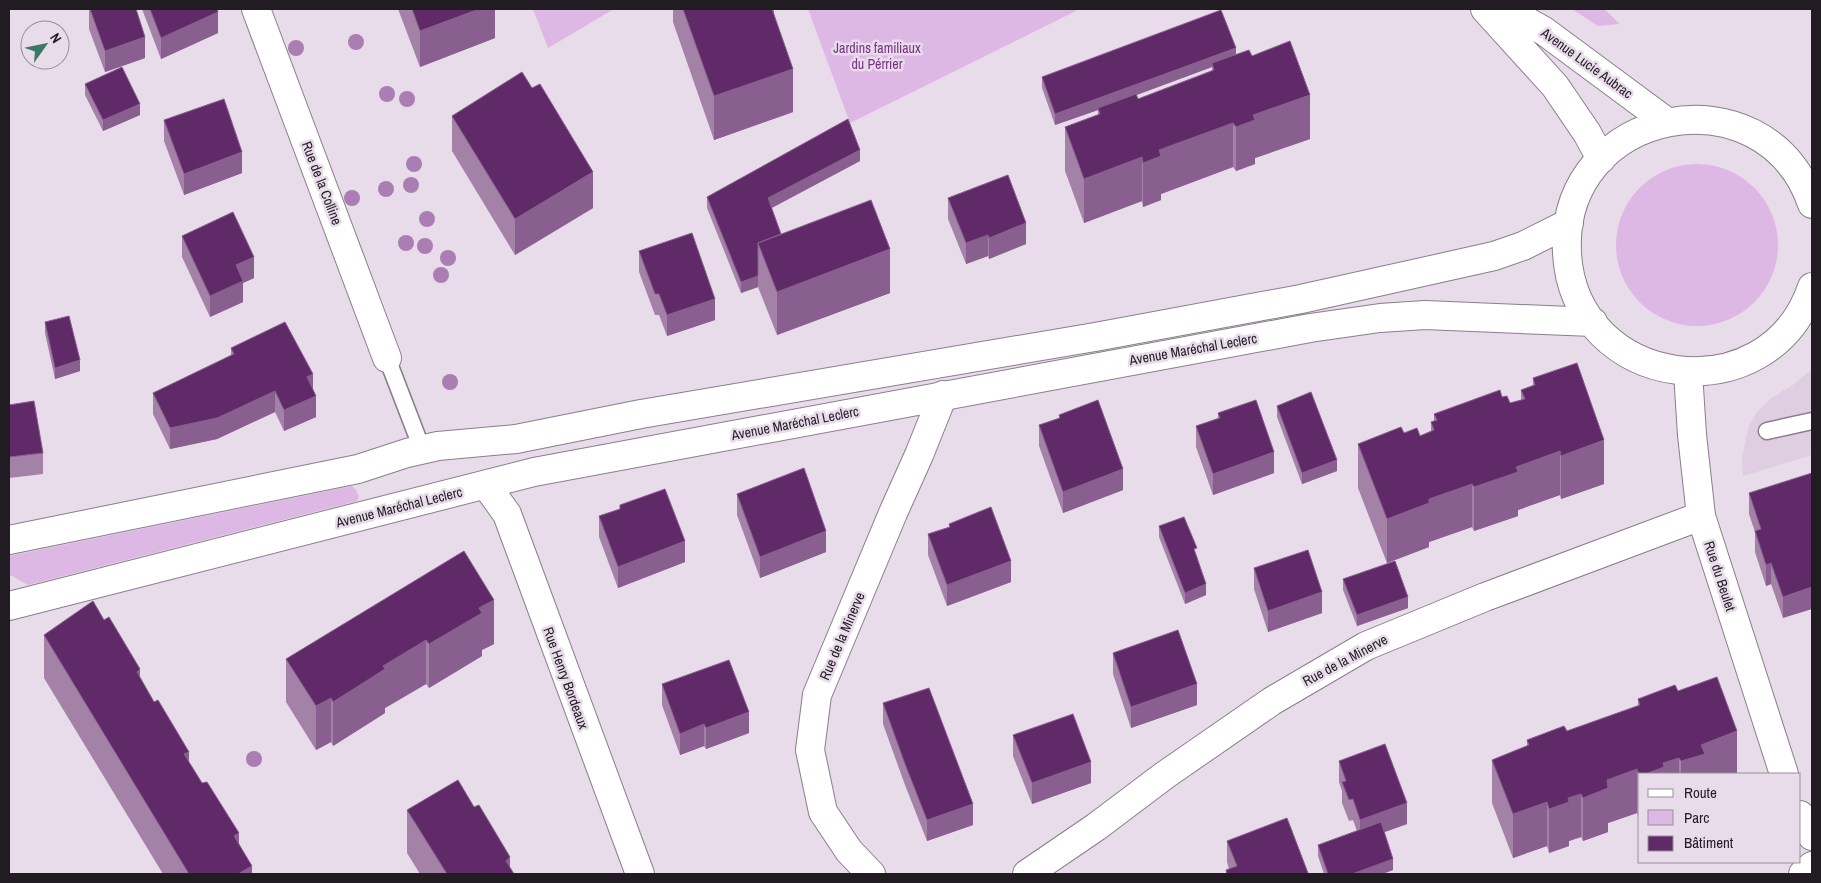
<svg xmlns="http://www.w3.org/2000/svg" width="1821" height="883" viewBox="0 0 1821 883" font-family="'Archivo Narrow',sans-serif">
  <rect width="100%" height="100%" fill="#e8dbea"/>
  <path fill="#dfcde2" d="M1812,369v86l-69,21 -1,-18 6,-30 9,-16 14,-14 22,-13z"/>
  <path fill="#deb8e4" d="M533,9h81l-66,39z
    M808,9h272l-230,114z
    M1572,9h32l16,15 -22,2z
    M1616 245a81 81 0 1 1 162 0a81 81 0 1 1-162 0Z
    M352,486l4,4 3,7 -2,4 -329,84 -16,-9h-3v-20z"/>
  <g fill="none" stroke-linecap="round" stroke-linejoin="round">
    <defs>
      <path id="service" d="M387,358l35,91
        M1767,431l45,-10"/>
      <path id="minor" d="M256,9l131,349
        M486,485l21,29 133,360
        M871,874l-22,-23 -26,-39 -13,-62 7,-55 76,-182 26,-58 24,-60
        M1027,874l69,-47 69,-52 107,-74 94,-55 119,-49 216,-81"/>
      <path id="tertiary" d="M1485,9l70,77 32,47 14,26
        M1505,9l39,22 123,91
        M1688,372l4,63 9,81 83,258
        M1800,815l12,21
        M1803,874l9,-8"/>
      <path id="primary" d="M1812,204c-47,-137 -253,-97 -245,49 7,136 201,164 245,34
        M9,540l349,-71 49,-16 31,-7 78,-7 125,-25 454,-77 206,-38 193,-43 29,-10 46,-23
        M9,606l525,-134 776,-144 70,-10 45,-3 168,7"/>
    </defs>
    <use href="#service" stroke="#8a7e8c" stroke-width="19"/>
    <use href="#minor" stroke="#8a7e8c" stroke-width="30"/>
    <use href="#tertiary" stroke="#8a7e8c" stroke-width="30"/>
    <use href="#primary" stroke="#8a7e8c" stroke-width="30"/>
    <use href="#service" stroke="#fff" stroke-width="16"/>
    <use href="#minor" stroke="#fff" stroke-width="28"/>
    <use href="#tertiary" stroke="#fff" stroke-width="28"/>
    <use href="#primary" stroke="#fff" stroke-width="28"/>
  </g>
  <g fill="#aa7eb2">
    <circle cx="356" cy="42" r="8"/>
    <circle cx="296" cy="48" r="8"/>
    <circle cx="387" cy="94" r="8"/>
    <circle cx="407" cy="99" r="8"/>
    <circle cx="414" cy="164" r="8"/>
    <circle cx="411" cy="185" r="8"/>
    <circle cx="386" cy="189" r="8"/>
    <circle cx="352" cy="198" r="8"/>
    <circle cx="427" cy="219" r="8"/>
    <circle cx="406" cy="243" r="8"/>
    <circle cx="425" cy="246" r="8"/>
    <circle cx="448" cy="258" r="8"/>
    <circle cx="441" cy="275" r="8"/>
    <circle cx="450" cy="382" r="8"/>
    <circle cx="254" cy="759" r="8"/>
  </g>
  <path fill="#a482a8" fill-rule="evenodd" d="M89,9h47l9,49 -40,14 -16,-43z
    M142,9h75l1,24 -57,26z
    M398,9h97v29l-75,29z
    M673,9h101v5l19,98 -79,28 -41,-118z
    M1236,55l16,1 58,83 -55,19v6l-19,7 -3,-4 -72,27v6l-18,7 -1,-6 -58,22 -19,-52v-44l33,-12v-5l-43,15 -13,-37v-11zM1212,67v4l-74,28 -1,-4z
    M85,84l55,31 -37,16 -18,-36z
    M452,116l141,92 -78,47 -63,-104z
    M164,120l78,53 -58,22 -20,-54z
    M860,161l-89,47 10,26 109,59 -113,42 -19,-48 -17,6 -34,-85v-11z
    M948,198l78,46 -37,15 -1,-3 -22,8 -18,-45z
    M182,236l72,42 -11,5v19l-33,15 -28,-60z
    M639,251l76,69 -48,16 -8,-21h-4l-16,-43z
    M45,322l35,49 -25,8 -10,-46z
    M231,348l82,41 3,28 -32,14 -9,-19 -58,27 -47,10 -17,-35v-21l78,-38z
    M1533,378l71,106 -43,15 -1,-4 -42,15v6l-44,15 -2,-4 -43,15v5l-42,16 -29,-75v-44l46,-11 16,3 11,-5v-9l3,-1v-7l68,-17 8,6 11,-3v-10l12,-5z
    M9,405l34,48v21l-34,4z
    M1277,406l60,65 -35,13 -25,-67z
    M1218,413l56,60 -61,22 -17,-48v-21l22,-8z
    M1059,415l64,75 -60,23 -24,-67v-21l20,-7z
    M1812,473l-29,145 -12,-34 -5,2 -11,-34v-20l-6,-18v-21z
    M737,494l89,58 -66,26 -23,-63z
    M599,516l86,46 -67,26 -19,-51z
    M949,524l62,58 -64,24 -19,-51v-21l21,-7z
    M1159,526l38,30 9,39 -21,9 -26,-67z
    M464,551l30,93 -12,6v6l-53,32 -3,-4 -41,24v5l-52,33 -2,-4 -15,8 -30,-48v-43z
    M1254,568l68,45 -54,19 -14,-43z
    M1343,579l65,29 -51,18 -14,-36z
    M44,635l96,44 49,83 50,81 13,31h-89l-119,-196z
    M1113,653l84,52 -66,23 -18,-54z
    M662,684l87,49 -43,16 -2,-3 -24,9 -18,-50z
    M1678,691l59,83h-97v46l-3,-7 -29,10v9l-25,9 -2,-4 -12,4v5l-20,7 -2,-7 -34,12 -21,-55v-43l35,-14v-6l40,-9 71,-25v-7z
    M883,703l90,122 -46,16 -22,-56 -22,-61z
    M1013,735l78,48 -59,21 -19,-48z
    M1339,761l68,63 -23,8 9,38 -11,4h-58l-6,-18v-11l39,-14 -4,-11 -4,1 -7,-18v-12l-3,-9z
    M407,810l103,57 4,7h-94l-13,-21z
    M1227,841l81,33h-82v-4l3,-1 -2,-7z"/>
  <path fill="#885f8e" d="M479,9h16v29l-75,29v-36z
    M218,12v21l-57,26v-21z
    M145,37v21l-40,14v-21z
    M1236,48v11l-24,4v4l-114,42v-1v2l-43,15v-11z
    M793,69v43l-79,28v-44z
    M1310,95v44l-55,19v6l-19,7v-44l17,-12z
    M140,104v11l-37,16v-11z
    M1233,123v44l-72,27v6l-18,7v-44l16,-13z
    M860,150v11l-92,49v-12z
    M242,152v21l-58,22v-21z
    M1142,157v44l-58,22v-44z
    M593,172v36l-78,47v-36z
    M1026,223v21l-37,15v-21z
    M988,235v21l-22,8v-21z
    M890,249v44l-113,42v-43z
    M254,257v21l-11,5v19l-33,15v-21l26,-31z
    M758,276v11l-17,6v-11z
    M715,299v21l-48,16v-21z
    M80,360v11l-25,8v-11z
    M313,374v21l-6,-18z
    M275,391v21l-58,27 -47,10v-21z
    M316,396v21l-32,14v-21z
    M1604,440v44l-43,15v-43z
    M1560,451v44l-42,15v6l-44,15v-44l42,-20z
    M1274,452v21l-61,22v-21z
    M1337,460v11l-35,13v-11z
    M1123,469v21l-60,23v-21z
    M1472,484v43l-43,15v5l-42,16v-44l42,-20z
    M826,531v21l-66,26v-21z
    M685,541v21l-67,26v-21z
    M1011,561v21l-64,24v-21z
    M1771,563v21l-5,2v-21z
    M1206,584v11l-21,9v-11z
    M1812,587v22l-29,9v-21z
    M1322,592v21l-54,19v-21z
    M1408,597v11l-51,18v-11z
    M494,600v44l-12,6v6l-53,32v-44l50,-36z
    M426,640v44l-41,24v5l-52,33v-44l50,-36z
    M140,669v44l-3,-41z
    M1197,684v21l-66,23v-21z
    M331,698v44l-15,8v-44z
    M749,712v21l-43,16v-21z
    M704,724v22l-24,9v-21z
    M1737,731v43h-56v-13l20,-16z
    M189,752v43l-5,-41z
    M1679,758v16h-34l18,-11z
    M1091,762v21l-59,21v-21z
    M1637,769v44l-29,10v9l-25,9v-43l24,-18z
    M1639,776h1l-1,44z
    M1581,794v43l-12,4v5l-20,7v-44l19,-11z
    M1547,802v44l-34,12v-44z
    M1407,803v21l-47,17v-21z
    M973,804v21l-46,16v-21z
    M239,833v41l13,-8v8h-18v-38z
    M510,857v17l-4,-13z
    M1393,859v11l-11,4h-30z"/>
  <path fill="#5f2a67" stroke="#885f8e" d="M90,9h46l9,28 -40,14z
    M150,9h67l1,3 -57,26z
    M412,9h67l-59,22z
    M683,9h89l21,60 -79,27z
    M1221,10l15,38 -181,66 -13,-37z
    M1290,41l20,54 -57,20 2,5 -19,7 -3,-4 -74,27 2,6 -18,7 -1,-6 -58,22 -19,-52 35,-13 -2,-6 38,-14 2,5 76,-29 -2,-7 37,-13 3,6z
    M122,67l18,37 -37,16 -18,-36z
    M522,72l10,16 8,-4 53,88 -78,47 -63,-103z
    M224,99l18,53 -58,22 -20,-54z
    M848,119l12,31 -92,48 13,36 -23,9v33l-17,6 -34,-85z
    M1008,175l18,48 -37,15 -1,-3 -22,8 -18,-45z
    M871,200l19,49 -113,43 -19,-49z
    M233,212l21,45 -18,8 7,16 -33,15 -28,-60z
    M692,233l23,66 -48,16 -8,-21h-4l-16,-43z
    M69,316l11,44 -25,8 -10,-46z
    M285,322l28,52 -6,3 9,19 -32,14 -9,-19 -58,27 -47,10 -17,-35 81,-39 -3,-6z
    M1577,363l27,77 -43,16 -1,-5 -44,16 2,5 -44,15 -2,-3 -43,15v4l-42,16 -29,-75 43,-17 3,6 13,-5 3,8 14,-6 -3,-8 6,-2 -3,-6 66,-24 2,7 5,-1 3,7 15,-4 -4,-9 14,-5 -2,-7z
    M1311,392l26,68 -35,13 -25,-67z
    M1098,400l25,69 -60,23 -24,-67 21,-7 -1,-3z
    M1256,400l18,52 -61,22 -17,-48 24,-8 -2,-5z
    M34,401l9,52 -34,4v-52z
    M804,468l22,63 -66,26 -23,-63z
    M1812,473v114l-29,10 -12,-34 -5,2 -11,-34 6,-2 -12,-36z
    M665,489l20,52 -67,26 -19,-51 21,-7v-4z
    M991,507l20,54 -64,24 -19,-51 22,-7 -1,-3z
    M1184,517l13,31 -3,1 12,35 -21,9 -26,-67z
    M1308,550l14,42 -54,19 -14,-43z
    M464,551l30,49 -15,8 3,5 -53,31 -3,-4 -43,26 2,3 -52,33 -2,-4 -15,8 -30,-47z
    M1395,561l13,36 -51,18 -14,-36z
    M93,601l11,19 5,-3 31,52 -3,3 17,30 4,-2 31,52 -5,2 18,29 5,-1 32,51 -5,3 18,30 -14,8h-49l-145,-239z
    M1178,630l19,54 -66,23 -18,-54z
    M729,660l20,52 -43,16 -2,-4 -24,10 -18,-50z
    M1717,677l20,54 -36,14 4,9 -24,7 -2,-3 -16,5 1,4 -19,7h-5l-1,2 -2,-7 -30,11 1,8 -25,10 -2,-4 -13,4 1,4 -20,7 -2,-7 -34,12 -21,-54 37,-15 -2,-5 37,-14 3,5 73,-26 -2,-6 37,-14 3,6z
    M929,688l44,116 -46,16 -22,-56 -22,-61z
    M1073,714l18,48 -59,21 -19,-48z
    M1385,744l22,59 -47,17 -7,-21 -4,1 -7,-18 4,-1 -7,-20z
    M458,780l16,27 5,-2 31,52 -4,4 8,13h-67l-40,-64z
    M1287,818l21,55 -3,1h-78l-1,-4 11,-4 -10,-25z
    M1381,822l12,37 -41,15h-24l-10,-29z"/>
  <g text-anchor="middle" stroke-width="5" stroke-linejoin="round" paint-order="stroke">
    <g font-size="14" fill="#783284" stroke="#e8dbea">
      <text x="877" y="53">Jardins familiaux<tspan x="877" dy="16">du Pérrier</tspan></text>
    </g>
    <g font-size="14" fill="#201c21" stroke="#e8dbea">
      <text transform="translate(1587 63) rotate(36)" y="5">Avenue Lucie Aubrac</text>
      <text transform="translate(322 183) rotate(69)" y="5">Rue de la Colline</text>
      <text transform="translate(1193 349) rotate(-10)" y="5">Avenue Maréchal Leclerc</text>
      <text transform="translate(795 423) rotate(-11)" y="5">Avenue Maréchal Leclerc</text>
      <text transform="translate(399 507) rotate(-14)" y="5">Avenue Maréchal Leclerc</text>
      <text transform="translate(1720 576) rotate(72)" y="5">Rue du Beulet</text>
      <text transform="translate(842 636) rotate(-67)" y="5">Rue de la Minerve</text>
      <text transform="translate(1345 660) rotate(-28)" y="5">Rue de la Minerve</text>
      <text transform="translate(566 678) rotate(70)" y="5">Rue Henry Bordeaux</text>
    </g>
  </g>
  <rect width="1821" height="883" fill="none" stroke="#201c21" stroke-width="20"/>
  <rect x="1638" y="773" width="162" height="90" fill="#e8dbea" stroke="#988f9a"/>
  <rect x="1648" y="789" width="25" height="8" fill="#ffffff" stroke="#988f9a"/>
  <text x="1684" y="798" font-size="15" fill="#201c21">Route</text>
  <rect x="1648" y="810" width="25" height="15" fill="#deb8e4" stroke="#988f9a"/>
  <text x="1684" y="823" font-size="15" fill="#201c21">Parc</text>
  <rect x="1648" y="836" width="25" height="15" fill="#5f2a67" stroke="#988f9a"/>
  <text x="1684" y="848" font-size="15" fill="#201c21">Bâtiment</text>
  <g transform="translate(45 45) rotate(57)"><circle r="24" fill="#e8dbea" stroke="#988f9a"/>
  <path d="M0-4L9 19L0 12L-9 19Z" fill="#3a7966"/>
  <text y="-8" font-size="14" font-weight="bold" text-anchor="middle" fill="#201c21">N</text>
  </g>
</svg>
